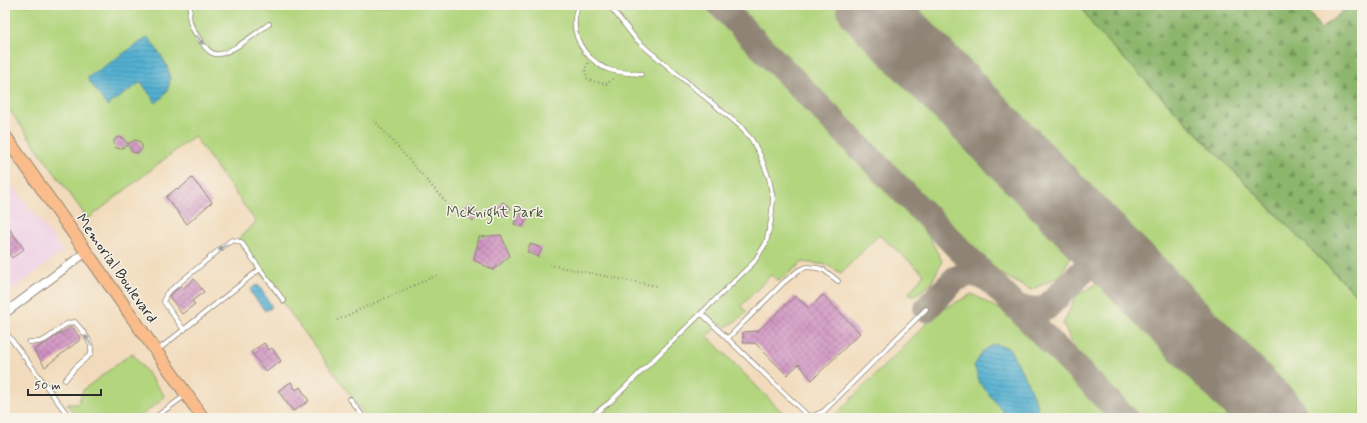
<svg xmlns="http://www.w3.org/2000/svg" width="1367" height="423" viewBox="0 0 1367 423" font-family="Mynerve,sans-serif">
  <defs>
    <pattern id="forest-firs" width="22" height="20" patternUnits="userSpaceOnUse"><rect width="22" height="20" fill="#8db66d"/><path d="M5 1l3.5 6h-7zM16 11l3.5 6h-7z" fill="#73945a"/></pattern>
    <pattern id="water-rules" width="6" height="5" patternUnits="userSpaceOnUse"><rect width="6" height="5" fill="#53b0d1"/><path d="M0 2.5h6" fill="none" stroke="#458faa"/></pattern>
    <pattern id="building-cross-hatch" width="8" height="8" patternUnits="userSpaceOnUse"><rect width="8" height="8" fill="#cf8fc1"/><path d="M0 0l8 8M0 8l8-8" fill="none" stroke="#a8759d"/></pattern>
  </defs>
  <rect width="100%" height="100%" fill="#f7f3e8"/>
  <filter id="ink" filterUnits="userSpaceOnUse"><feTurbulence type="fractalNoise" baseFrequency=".025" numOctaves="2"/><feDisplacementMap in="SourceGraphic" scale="8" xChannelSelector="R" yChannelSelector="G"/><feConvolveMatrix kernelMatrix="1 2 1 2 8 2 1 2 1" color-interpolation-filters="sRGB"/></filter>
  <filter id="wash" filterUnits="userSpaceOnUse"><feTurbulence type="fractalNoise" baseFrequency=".012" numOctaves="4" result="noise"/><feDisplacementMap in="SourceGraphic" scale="16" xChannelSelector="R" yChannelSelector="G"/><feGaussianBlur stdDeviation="0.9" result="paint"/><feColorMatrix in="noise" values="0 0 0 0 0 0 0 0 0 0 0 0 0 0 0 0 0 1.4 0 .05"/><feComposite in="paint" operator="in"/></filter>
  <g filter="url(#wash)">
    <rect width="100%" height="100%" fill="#f2dbbc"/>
    <path fill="#efd0e6" d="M5,176l58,75 -58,45z"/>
    <path fill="#b2d57e" stroke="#6e8054" d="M5,5h702l213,216 22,40 -11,23 -15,11 -8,-1 16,-20 -45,-39 -38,38 -14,-8 -24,-3 -24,19 -8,-6 -30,31 6,6 -8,7 -13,8 -5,-4 -14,13 81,82h-421l-130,-178 19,-18 -62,-86 -106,83 -83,-115z
      M731,5h107l238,242 -16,29 -29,14 -41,-22z
      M899,5h181l16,25 142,146 124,125v117h-56z
      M1106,278l138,140h-101l-4,-5 2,5h-5l-53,-53 -20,-41 13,-28z
      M972,294l43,24 99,100h-282l106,-106z
      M132,353l32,42c-4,10 -18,14 -24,23h-62l-11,-14h11l5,-14z"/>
    <path fill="url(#forest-firs)" stroke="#5c704c" d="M1080,5h224l17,24 29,-24h5l7,9v287l-266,-271z"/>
    <path fill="url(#water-rules)" stroke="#3f6e7e" d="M148,37c15,21 36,44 8,66l-15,-21 -34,24 -20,-28z
      M256,285l3,1 12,19v3l-6,3 -14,-18v-4z
      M994,344l15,4 16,29 12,28 1,13h-30l-28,-35 -6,-17 9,-15z"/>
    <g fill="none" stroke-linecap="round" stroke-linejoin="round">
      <path stroke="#8e8374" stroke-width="26" d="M720,5l405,413
        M1087,227c7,13 10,22 4,36
        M1015,306c12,4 19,5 31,2l45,-45c13,-6 22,-3 35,4
        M926,309l29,-30 16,-6 16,5"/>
      <path stroke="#8e8374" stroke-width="66" d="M869,5l405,413"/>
    </g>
    <g id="blocks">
      <path fill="url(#building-cross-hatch)" d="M118,137l5,1 5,6 7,-4 4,1 3,4v4l-4,4 -6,-1 -4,-7 -7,4 -5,-1 -2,-3v-5z
        M192,178l20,24 -25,22 -21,-27 11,-9 1,2z
        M503,202l8,6 -8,9 -7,-5z
        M470,206l9,7 -6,8 -9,-8z
        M518,212l9,4 -4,11 -9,-3z
        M5,223l19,26 -12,9 -7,-10z
        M501,235l9,21 -17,14 -19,-10 5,-23z
        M530,244l12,4 -4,9 -11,-5z
        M194,279l10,13 -12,9 3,3 -13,10 -13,-18 12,-10 2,3z
        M823,295l37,38 -48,47 -13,-16 -12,11 -32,-32h-12v-11l15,-1 37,-35 14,12z
        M72,326l9,13 -36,28 -11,-17z
        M264,343l5,7 3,-2 9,13 -15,11 -15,-20z
        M291,382l5,8 4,-3 9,14 -16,10 -15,-20z"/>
    </g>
  </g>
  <g filter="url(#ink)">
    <use href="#blocks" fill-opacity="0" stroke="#8e8374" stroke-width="1"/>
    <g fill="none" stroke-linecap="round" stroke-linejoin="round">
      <defs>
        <path id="service" d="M191,5c-4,13 -1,21 7,32 4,6 10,16 17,17 13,3 43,-23 54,-30
          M578,5c-8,22 -1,44 19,58 3,2 6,5 10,6 11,4 23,4 34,5
          M701,313l106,102 6,1 11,-5 102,-102
          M184,330l-20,-28 2,-8 59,-49 7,-5 9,2 19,27
          M5,331l65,87
          M727,339l56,-56 16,-13 8,-3 10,1 7,2 14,11
          M29,342c4,0 9,1 13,-1 12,-4 20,-19 33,-19 8,10 18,19 16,32l-16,14 -10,12
          M158,350l102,-81 24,32
          M350,399l14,19
          M154,418l32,-23
          M589,418l21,-16 144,-140 12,-19 5,-22 2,-22 -4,-21 -9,-23 -8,-15 -12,-14 -92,-76 -13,-12 -26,-33"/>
        <path id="minor" d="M5,313l81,-61"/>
        <path id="primary" d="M5,136l198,282"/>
      </defs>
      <use href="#service" stroke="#8e8374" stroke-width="5.5"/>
      <use href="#minor" stroke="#8e8374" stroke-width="10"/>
      <use href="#primary" stroke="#8e8374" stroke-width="14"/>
      <path stroke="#8e8374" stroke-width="2" stroke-dasharray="1 3" stroke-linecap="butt" d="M588,63l-3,6 2,9 5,3 15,3 6,-6
        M374,120l77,88
        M549,265l107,21
        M337,320l100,-45"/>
      <use href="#service" stroke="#fff" stroke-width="4"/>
      <use href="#minor" stroke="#fff" stroke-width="8"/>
      <use href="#primary" stroke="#f9bc8a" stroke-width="12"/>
    </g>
    <defs><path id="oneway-solid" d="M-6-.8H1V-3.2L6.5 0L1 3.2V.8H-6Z"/></defs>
    <g fill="#a0a0a0">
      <use href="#oneway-solid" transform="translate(200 40) rotate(53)"/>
      <use href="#oneway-solid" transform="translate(223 247) rotate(143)"/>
      <use href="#oneway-solid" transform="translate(88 340) rotate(-122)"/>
    </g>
  </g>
  <g text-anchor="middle" stroke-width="3" stroke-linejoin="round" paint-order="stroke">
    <g font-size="15" fill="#4d5640" stroke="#f7f3e8">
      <text x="495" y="217">McKnight Park</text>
    </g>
    <g font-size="15" fill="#2b2b2b" stroke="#f7f3e8">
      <text transform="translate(117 268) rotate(55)" y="5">Memorial Boulevard</text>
    </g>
  </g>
  <rect width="1367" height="423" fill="none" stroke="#f7f3e8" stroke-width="20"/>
  <path d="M28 389v6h73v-6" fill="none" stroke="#2b2b2b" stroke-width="2"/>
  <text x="34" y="389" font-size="12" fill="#2b2b2b" stroke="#f7f3e8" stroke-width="3" paint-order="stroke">50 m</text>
</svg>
